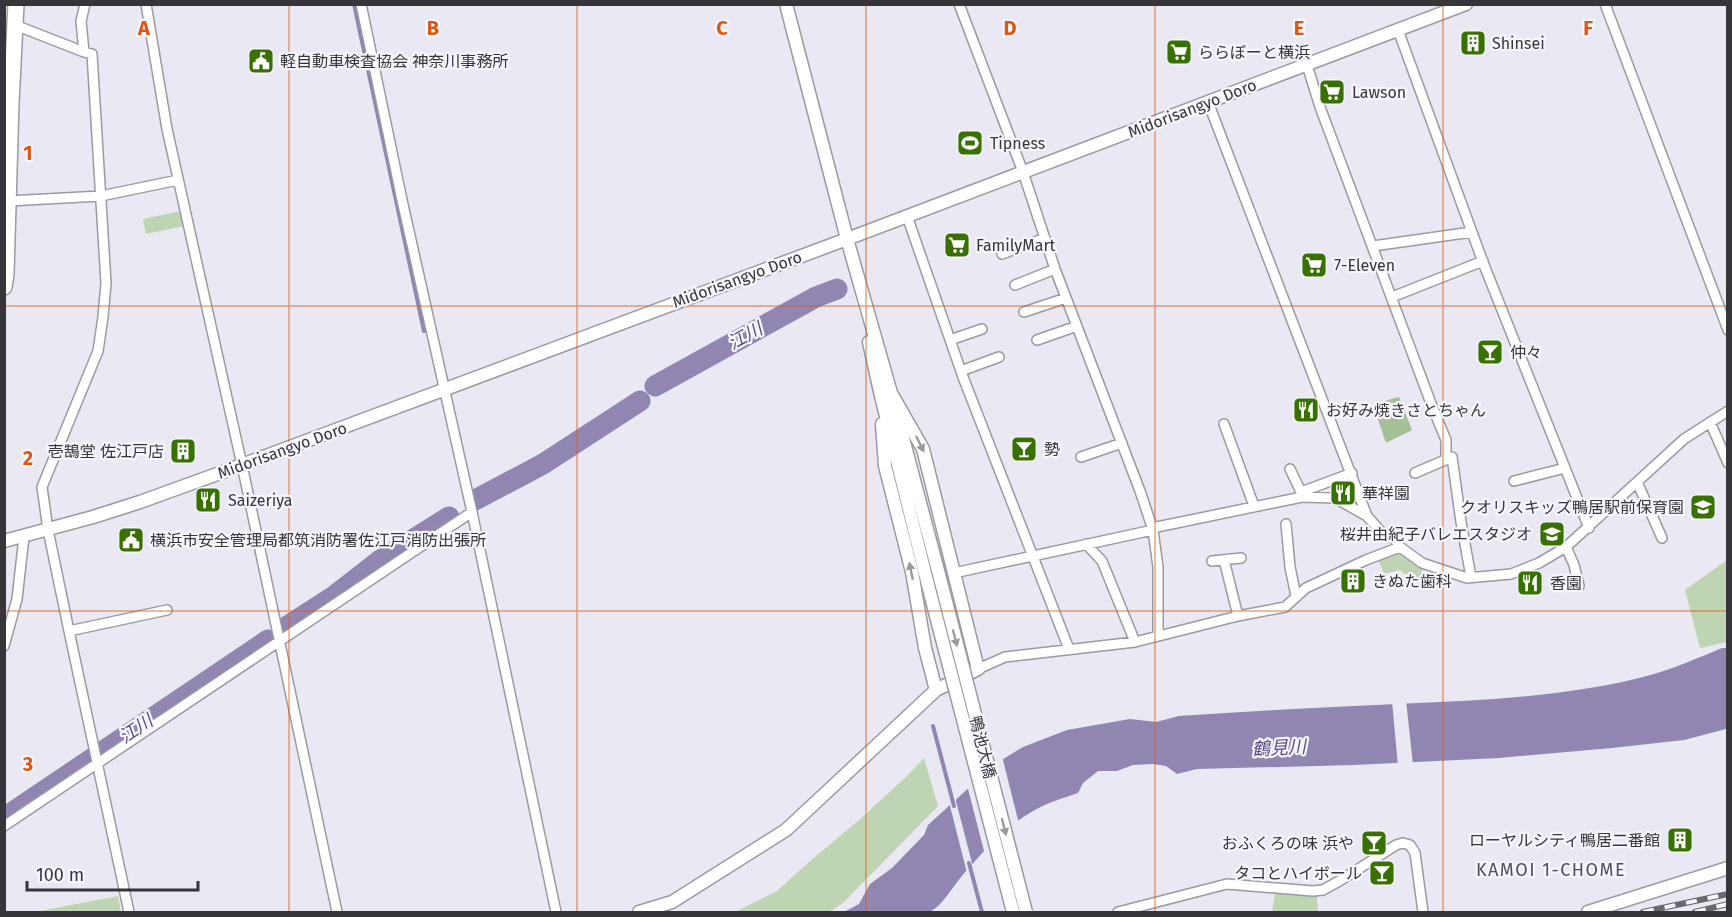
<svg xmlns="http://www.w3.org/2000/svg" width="1732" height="917" viewBox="0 0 1732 917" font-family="'Fira Sans','Noto Sans JP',sans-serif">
  <rect width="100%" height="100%" fill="#eae8f2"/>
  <path fill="#bed4b3" d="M181,211l3,15 -38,8 -3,-15z
    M1399,551l25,16 -7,16 -17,-13 -16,4 -6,-15z
    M1727,560v82l-27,6 -15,-58z
    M924,758l14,48 -95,97 -14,9h-94l42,-21 33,-30 48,-40 50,-46z
    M1275,893l42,3 1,16h-46z
    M118,896l3,16h-86z"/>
  <path fill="#a4c096" d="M1399,397l13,33 -26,13 -12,-35 6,-6z"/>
  <path fill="#9185b1" d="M1722,648h5l1,80 -2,1 -42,11 -72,8 -113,10 -145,7 -157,4 -20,5 -11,-8 -13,-2 -20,1 -16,6h-19l-15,12 -5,10c-14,5 -30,9 -43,17 -27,15 -49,38 -69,61 -12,13 -21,32 -36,41h-86l15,-8 11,-20 22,-16 32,-33 4,-10 67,-61 28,-17 44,-17 63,-11 26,3 23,-6c73,-5 146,-9 218,-12 86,-4 175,-7 257,-30 24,-7 46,-17 68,-26z"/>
  <path fill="#eae8f2" d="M1406,700l7,65 -15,1 -6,-65z
    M1002,756l17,68 -34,31 -18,-70 26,-23z
    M955,797l18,70 -6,6 -18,-71z"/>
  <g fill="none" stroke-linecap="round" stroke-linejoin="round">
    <path stroke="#9185b1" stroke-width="4" d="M354,4l70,327
      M933,726l21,80
      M969,863l13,49"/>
    <path stroke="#9185b1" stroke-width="21" d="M655,386l161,-89 21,-8
      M475,500l68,-36 97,-63
      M286,627l48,-31 45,-35 70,-44
      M4,818l264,-178"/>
    <defs>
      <path id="minor" d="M85,4l-4,17 3,31 8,2 14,229 -3,34 -5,34 -56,136 6,43 21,101 60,281
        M146,4l21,125 75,336 95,447
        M361,4l41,196 70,312 84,400
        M959,4l64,168 32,97 85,222 13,39 5,37v69
        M1605,4l123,326
        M15,25l69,27
        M1398,30l86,235 105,263
        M1307,65l13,42 112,299 14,34v20
        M1208,102l159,414 14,16 13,6 6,9 22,16 45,15 44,-4 28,-11 27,-16 118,-108 44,-28
        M8,201l93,-5 77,-16
        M907,216l56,161 106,272
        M1373,246l99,-14
        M1002,254l43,-16
        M1015,285l40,-16
        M1392,297l91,-36
        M1024,312l42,-14
        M950,340l32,-11
        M1037,340l40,-14
        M961,371l38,-14
        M1710,422l18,41
        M1224,424l30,82
        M1081,457l41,-14
        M1290,469l11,23 51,-19
        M1415,473l37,-16 9,65 10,55
        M1514,481l51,-13
        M1637,482l25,56
        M1302,497l33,1 32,18
        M1286,524l4,43 6,29
        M1152,528l150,-31 -1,-5
        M1086,544l16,17 33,81
        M1566,547l8,18 5,21
        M1224,560l14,56
        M1212,561l29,-3
        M954,573l199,-43
        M69,631l98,-21
        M4,646l13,-47 7,-62
        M978,669l27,-12 130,-15 103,-26 47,-9 21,-19 60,-28 34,-13
        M4,826l468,-314
        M1118,912l109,-28 86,7 10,-1 18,-10 55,-35 7,-2 7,2 5,8 8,59"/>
      <path id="tertiary" d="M786,4l61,235 44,154 50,189
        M869,342l12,54 47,189
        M882,424l3,42 27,106 13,76 11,42
        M4,541l89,-24 47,-15 102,-37 605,-226 619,-235
        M639,912l33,-10 114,-72 150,-140 42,-21 -55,-220 -32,-56
        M1588,912l140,-44"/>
      <path id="primary" d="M4,287l2,-13 5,-171 5,-99"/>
    </defs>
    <use href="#minor" stroke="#9b99a3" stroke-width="12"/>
    <use href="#tertiary" stroke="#9b99a3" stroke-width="15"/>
    <use href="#primary" stroke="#9b99a3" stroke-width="18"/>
    <use href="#minor" stroke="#fff" stroke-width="9"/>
    <use href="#tertiary" stroke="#fff" stroke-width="12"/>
    <use href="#primary" stroke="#fff" stroke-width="15"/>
    <defs>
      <path id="rail" d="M1643,912l85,-18
        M1695,912l33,-8"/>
    </defs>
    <use href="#rail" stroke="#6a686e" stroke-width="6"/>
    <use href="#rail" stroke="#f7f5fe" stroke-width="4" stroke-dasharray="11" stroke-linecap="butt"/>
    <defs>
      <path id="tertiary-bridge" d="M941,582l85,330
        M928,585l85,327"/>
    </defs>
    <use href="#tertiary-bridge" stroke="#9b99a3" stroke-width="15" stroke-linecap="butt"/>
    <use href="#tertiary-bridge" stroke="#fff" stroke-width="12"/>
  </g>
  <defs><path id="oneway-solid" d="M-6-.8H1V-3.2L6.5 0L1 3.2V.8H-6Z" transform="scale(1.5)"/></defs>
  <g fill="#9a9a9c">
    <use href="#oneway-solid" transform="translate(920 444) rotate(64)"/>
    <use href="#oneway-solid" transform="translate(911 571) rotate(-102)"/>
    <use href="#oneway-solid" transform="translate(955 638) rotate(76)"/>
    <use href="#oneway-solid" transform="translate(1004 827) rotate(76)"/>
  </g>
  <path fill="none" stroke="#df570e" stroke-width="1.5" stroke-opacity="0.55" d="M289,4v908M577,4v908M866,4v908M1155,4v908M1443,4v908M4,306h1724M4,611h1724"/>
  <defs>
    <symbol id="building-square" viewBox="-11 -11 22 22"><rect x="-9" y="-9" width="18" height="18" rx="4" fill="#387100" stroke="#f7f5fe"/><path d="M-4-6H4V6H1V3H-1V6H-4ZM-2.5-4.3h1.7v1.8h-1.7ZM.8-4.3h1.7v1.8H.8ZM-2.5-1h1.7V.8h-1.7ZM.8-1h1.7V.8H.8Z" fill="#fff"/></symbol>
    <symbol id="supermarket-square" viewBox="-11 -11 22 22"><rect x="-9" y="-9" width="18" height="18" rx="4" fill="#387100" stroke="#f7f5fe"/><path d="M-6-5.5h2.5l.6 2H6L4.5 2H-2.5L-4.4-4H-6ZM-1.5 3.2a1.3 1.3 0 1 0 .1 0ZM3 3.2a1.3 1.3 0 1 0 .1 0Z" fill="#fff"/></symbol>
    <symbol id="civic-square" viewBox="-11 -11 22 22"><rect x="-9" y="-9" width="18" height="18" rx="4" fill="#387100" stroke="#f7f5fe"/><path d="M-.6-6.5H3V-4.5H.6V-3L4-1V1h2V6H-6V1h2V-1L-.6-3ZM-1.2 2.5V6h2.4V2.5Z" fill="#fff"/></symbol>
    <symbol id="stadium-square" viewBox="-11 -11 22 22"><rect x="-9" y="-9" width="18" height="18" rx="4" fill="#387100" stroke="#f7f5fe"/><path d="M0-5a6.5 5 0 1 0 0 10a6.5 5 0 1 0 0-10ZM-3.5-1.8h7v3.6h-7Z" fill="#fff"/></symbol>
    <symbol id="bar-square" viewBox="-11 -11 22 22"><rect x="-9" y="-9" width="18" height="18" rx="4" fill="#387100" stroke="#f7f5fe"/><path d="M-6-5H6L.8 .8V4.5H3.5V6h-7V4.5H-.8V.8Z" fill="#fff"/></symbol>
    <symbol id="restaurant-square" viewBox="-11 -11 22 22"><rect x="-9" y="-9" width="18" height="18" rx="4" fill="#387100" stroke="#f7f5fe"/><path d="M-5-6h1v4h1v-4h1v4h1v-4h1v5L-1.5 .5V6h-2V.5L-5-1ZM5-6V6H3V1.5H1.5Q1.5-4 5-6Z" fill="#fff"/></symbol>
    <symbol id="school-square" viewBox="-11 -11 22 22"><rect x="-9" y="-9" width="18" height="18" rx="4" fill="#387100" stroke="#f7f5fe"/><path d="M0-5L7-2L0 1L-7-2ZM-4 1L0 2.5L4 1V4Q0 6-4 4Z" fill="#fff"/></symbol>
  </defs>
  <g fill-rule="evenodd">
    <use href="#building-square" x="1458" y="28" width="30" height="30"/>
    <use href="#supermarket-square" x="1164" y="37" width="30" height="30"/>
    <use href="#civic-square" x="246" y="46" width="30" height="30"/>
    <use href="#supermarket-square" x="1317" y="77" width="30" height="30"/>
    <use href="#stadium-square" x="955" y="128" width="30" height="30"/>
    <use href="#supermarket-square" x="942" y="230" width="30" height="30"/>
    <use href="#supermarket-square" x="1299" y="250" width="30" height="30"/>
    <use href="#bar-square" x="1475" y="337" width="30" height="30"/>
    <use href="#restaurant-square" x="1291" y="395" width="30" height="30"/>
    <use href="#bar-square" x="1009" y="434" width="30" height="30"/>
    <use href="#building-square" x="168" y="436" width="30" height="30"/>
    <use href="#restaurant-square" x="1328" y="478" width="30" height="30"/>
    <use href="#restaurant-square" x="193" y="485" width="30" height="30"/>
    <use href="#school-square" x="1688" y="492" width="30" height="30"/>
    <use href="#school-square" x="1537" y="519" width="30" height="30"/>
    <use href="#civic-square" x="116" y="525" width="30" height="30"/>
    <use href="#building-square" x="1338" y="566" width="30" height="30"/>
    <use href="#restaurant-square" x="1515" y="568" width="30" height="30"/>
    <use href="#building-square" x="1665" y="825" width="30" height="30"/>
    <use href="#bar-square" x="1359" y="828" width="30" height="30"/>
    <use href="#bar-square" x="1367" y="858" width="30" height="30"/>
  </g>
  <g text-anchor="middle" stroke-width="4.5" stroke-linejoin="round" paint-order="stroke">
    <g font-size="16" fill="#363539" stroke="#f7f5fe" text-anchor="start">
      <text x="1492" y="49">Shinsei</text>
      <text x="1198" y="58">ららぽーと横浜</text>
      <text x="280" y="67">軽自動車検査協会 神奈川事務所</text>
      <text x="1352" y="98">Lawson</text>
      <text x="990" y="149">Tipness</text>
      <text x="976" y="251">FamilyMart</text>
      <text x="1334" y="271">7-Eleven</text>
      <text x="1510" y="358">仲々</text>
      <text x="1326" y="416">お好み焼きさとちゃん</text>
      <text x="1044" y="455">勢</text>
      <text x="164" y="457" text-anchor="end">壱鵠堂 佐江戸店</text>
      <text x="1362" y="499">華祥園</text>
      <text x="228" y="506">Saizeriya</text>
      <text x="1684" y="513" text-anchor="end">クオリスキッズ鴨居駅前保育園</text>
      <text x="1532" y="540" text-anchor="end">桜井由紀子バレエスタジオ</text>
      <text x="150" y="546">横浜市安全管理局都筑消防署佐江戸消防出張所</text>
      <text x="1372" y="587">きぬた歯科</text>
      <text x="1550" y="589">香園</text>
      <text x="1660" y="846" text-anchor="end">ローヤルシティ鴨居二番館</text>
      <text x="1354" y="849" text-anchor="end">おふくろの味 浜や</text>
      <text x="1362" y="879" text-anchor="end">タコとハイボール</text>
    </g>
    <g font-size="16" fill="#363539" stroke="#f7f5fe">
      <text transform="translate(1192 108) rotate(-21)" y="6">Midorisangyo Doro</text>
      <text transform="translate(737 279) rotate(-20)" y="6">Midorisangyo Doro</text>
      <text transform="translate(282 450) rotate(-20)" y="6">Midorisangyo Doro</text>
      <text transform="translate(983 747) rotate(76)" y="6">鴨池大橋</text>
    </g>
    <g font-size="18" font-style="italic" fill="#5c4a85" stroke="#f7f5fe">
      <text transform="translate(745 336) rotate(-29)" y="6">江川</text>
      <text transform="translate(136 729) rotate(-34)" y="6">江川</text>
      <text transform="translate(1279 748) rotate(-3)" y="6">鶴見川</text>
    </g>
    <g font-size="18" letter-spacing="1.5" fill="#504e57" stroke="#f7f5fe">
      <text x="1551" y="876">KAMOI 1-CHOME</text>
    </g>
  </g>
  <g font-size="20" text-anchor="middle" font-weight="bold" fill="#df570e" stroke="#f7f5fe" stroke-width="4.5" stroke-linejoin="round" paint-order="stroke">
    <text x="144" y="35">A</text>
    <text x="433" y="35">B</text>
    <text x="722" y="35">C</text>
    <text x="1010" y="35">D</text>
    <text x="1299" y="35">E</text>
    <text x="1588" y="35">F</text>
    <text x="28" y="160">1</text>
    <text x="28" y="465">2</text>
    <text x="28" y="771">3</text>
  </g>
  <rect width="1732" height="917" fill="none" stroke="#363539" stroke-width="12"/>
  <path d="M27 881v9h171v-9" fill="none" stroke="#363539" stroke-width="3"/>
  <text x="36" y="881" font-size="18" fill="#363539" stroke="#f7f5fe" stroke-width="4.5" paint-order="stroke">100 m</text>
</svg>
